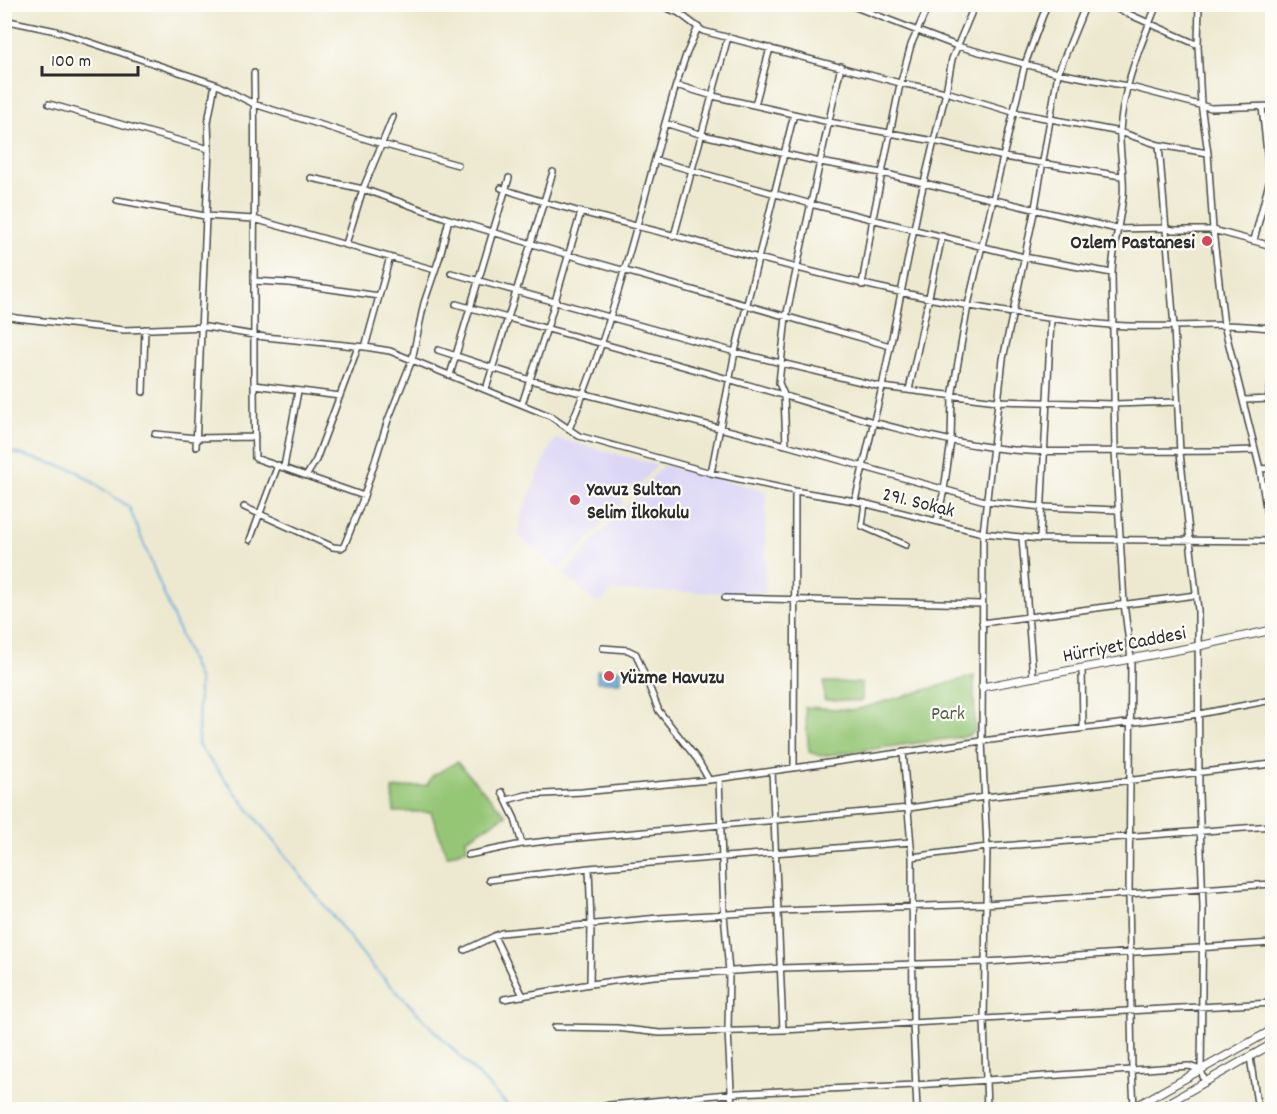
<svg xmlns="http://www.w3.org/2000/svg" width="1277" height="1114" viewBox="0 0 1277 1114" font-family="Dekko,sans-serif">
  <rect width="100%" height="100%" fill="#fdfcf7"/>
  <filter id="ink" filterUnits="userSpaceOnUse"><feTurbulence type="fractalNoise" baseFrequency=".0167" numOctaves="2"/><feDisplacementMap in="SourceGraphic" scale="12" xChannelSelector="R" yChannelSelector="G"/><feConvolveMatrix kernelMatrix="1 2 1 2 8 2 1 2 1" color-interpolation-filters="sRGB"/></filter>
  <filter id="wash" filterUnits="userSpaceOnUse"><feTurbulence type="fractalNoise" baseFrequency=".008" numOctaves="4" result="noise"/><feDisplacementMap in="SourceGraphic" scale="24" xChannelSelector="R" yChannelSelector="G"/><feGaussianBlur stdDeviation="1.35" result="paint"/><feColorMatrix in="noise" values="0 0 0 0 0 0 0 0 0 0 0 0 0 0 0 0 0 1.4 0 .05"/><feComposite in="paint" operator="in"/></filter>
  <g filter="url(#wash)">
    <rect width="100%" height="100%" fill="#ede9d0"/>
    <path fill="#dcd6f6" d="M556,438l101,27 -17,20h-8l-11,11 1,8 -63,66 -41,-35 3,-18 27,-66z
      M664,465l102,26 -1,102 -152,-2 -12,10 -7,1 -30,-29z"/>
    <path fill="#95c676" stroke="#607850" stroke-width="1.5" d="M974,676l1,55 -7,5 -147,20 -12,-4 -4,-45 50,3z
      M824,682l38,1v18l-38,-1z
      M457,762l49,53 -40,24 1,10 -20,7 -16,-44h-37l-2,-23 35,-4 5,-9z"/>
    <path fill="#64a9d9" stroke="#486a82" stroke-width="1.5" d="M597,670h24v12h-24z"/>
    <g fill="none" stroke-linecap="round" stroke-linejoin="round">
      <path stroke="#64a9d9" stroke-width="2" d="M4,450l71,20 54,37 70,174 -1,64 174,221 140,144"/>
    </g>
  </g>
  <g filter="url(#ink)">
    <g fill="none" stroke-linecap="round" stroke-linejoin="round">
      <defs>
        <path id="minor" d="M657,4l22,9 24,18 197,52 46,9 67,20 107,20 39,13 49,8
          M1106,4l92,41
          M1199,4l-1,41 3,59 7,49 5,77 11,95 36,144 12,78
          M850,5l107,41 101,27 69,13 84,22 61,-2
          M4,20l52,11 159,53 39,20 128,40 76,21
          M254,73c2,128 -2,257 1,385l109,38
          M676,85l37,11 116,26 105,19 70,16 117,19
          M49,104l160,45
          M755,105l15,-57
          M665,123l38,12 117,27 62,11 235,56 48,-1 8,2h40l59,16
          M1159,145l15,182 6,126 18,157 1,184 4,113 -2,163
          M655,160l156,44 213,53 88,16
          M311,178l52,11 86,30 120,36 321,91
          M501,188c57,20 116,33 175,48 143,39 286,76 434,89 37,3 75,0 113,0 16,0 33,2 49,3
          M117,200l88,16 49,3 181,51
          M674,236l54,-199
          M1254,240l16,-61 -8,-72
          M346,244l17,-55 30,-72
          M451,273l284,79 147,35 115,14 117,3 63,-2
          M254,281l35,2 90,13
          M862,285l11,-67 26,-129 12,-44 18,-41
          M456,304c99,27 198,53 296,82 79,23 156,50 237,61 42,7 84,4 126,4 47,0 93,1 140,-1
          M4,315l12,3 108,12 82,-3 59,10 100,10 25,4 160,65 29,20 132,37 84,18 60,10 128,32 57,6 232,2
          M365,347l25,-90
          M438,350l92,30 256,65 199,56 57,6 76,3
          M450,375l59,-197
          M254,385l86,11
          M486,389l67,-217
          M909,390l33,-154
          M143,392l2,-63
          M1268,399l4,-18
          M1244,400l28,-1
          M522,404l27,-82 32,-110
          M569,429c48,-111 73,-229 107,-344l10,-30 12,-28
          M155,434l41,4 59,-1
          M786,445l-2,-50 -5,-12 7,-66 55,-251
          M196,447l13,-298 -1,-27 7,-38
          M284,467l14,-76
          M1260,469l12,-1
          M711,473l24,-121 59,-238
          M307,475l9,-15 42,-113
          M855,501l27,-114 38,-188 26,-107 6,-33 23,-55
          M865,503l-3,23 44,19
          M244,507l89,40 8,1 3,-2 19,-47 25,-79 24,-60 12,-57 16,-47 9,-37
          M937,520l7,-30 7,-49 1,-44 16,-92 57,-241 22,-60
          M1022,538l11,139
          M1040,539l11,-220
          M250,540l28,-75
          M725,598l257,6
          M982,623l214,-28
          M603,648l25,2 8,4 23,57 38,48 12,21
          M1082,668l1,59
          M903,752l9,105 1,166 4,87
          M794,768l1,-277
          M772,771l11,259
          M719,779l5,135 5,58 -1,59 4,79
          M502,792l13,27 7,25
          M507,800l19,-5 56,-3 127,-12 273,-39 217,-27 73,-14
          M468,855l54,-11 34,-4 353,-32 76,-11 287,-33
          M912,857l75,-10 285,-21
          M589,868l2,56 -1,60
          M489,880l100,-12 321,-26
          M494,936l29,60
          M465,950l36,-17 157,-15 120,-7 207,-7 287,-20
          M504,999l86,-15 64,-8 127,-8 205,-6 286,-19
          M555,1027l61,1 44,5 123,-3 489,-27
          M1250,1057l8,53
          M1134,1107l-2,-37 -3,-175 2,-236 -7,-56 -9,-152 -3,-178c1,-26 8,-51 11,-77 2,-20 -4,-43 -3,-64 2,-44 21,-87 37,-128
          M589,1109l21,-4 128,-12 177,-8 274,-19 12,4 4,13
          M987,1110l-3,-90 3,-173 -5,-106 1,-208 20,-174 32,-151 23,-135 28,-69"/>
        <path id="tertiary" d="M982,687l217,-41 73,-16
          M1129,1110l143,-80
          M1156,1110l116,-66"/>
      </defs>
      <use href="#minor" stroke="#484844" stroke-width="8"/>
      <use href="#tertiary" stroke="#484844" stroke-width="9"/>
      <use href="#minor" stroke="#fff" stroke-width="5"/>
      <use href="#tertiary" stroke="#fff" stroke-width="7"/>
    </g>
  </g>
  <g fill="#d1495b" stroke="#fdfcf7" stroke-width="2">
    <circle cx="1207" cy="241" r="6"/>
    <circle cx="575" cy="500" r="6"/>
    <circle cx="609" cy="676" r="6"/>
  </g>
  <g text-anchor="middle" stroke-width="4.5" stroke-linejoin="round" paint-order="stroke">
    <g font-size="20" font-weight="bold" fill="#2b2b2b" stroke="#fdfcf7" text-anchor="start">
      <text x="1195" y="248" text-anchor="end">Ozlem Pastanesi</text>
      <text x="587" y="495">Yavuz Sultan<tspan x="587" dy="23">Selim İlkokulu</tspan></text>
      <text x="621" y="683">Yüzme Havuzu</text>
    </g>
    <g font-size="20" fill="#2b2b2b" stroke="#fdfcf7">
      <text transform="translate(919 501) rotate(14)" y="7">291. Sokak</text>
      <text transform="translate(1124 643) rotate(-11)" y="7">Hürriyet Caddesi</text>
    </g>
    <g font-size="20" fill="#506145" stroke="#fdfcf7">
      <text x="948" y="719">Park</text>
    </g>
  </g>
  <rect width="1277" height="1114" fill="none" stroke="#fdfcf7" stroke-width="24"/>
  <path d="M42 66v9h96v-9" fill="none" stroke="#2b2b2b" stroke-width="3"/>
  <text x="51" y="66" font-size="18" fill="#2b2b2b" stroke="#fdfcf7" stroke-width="4.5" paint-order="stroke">100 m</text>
</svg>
